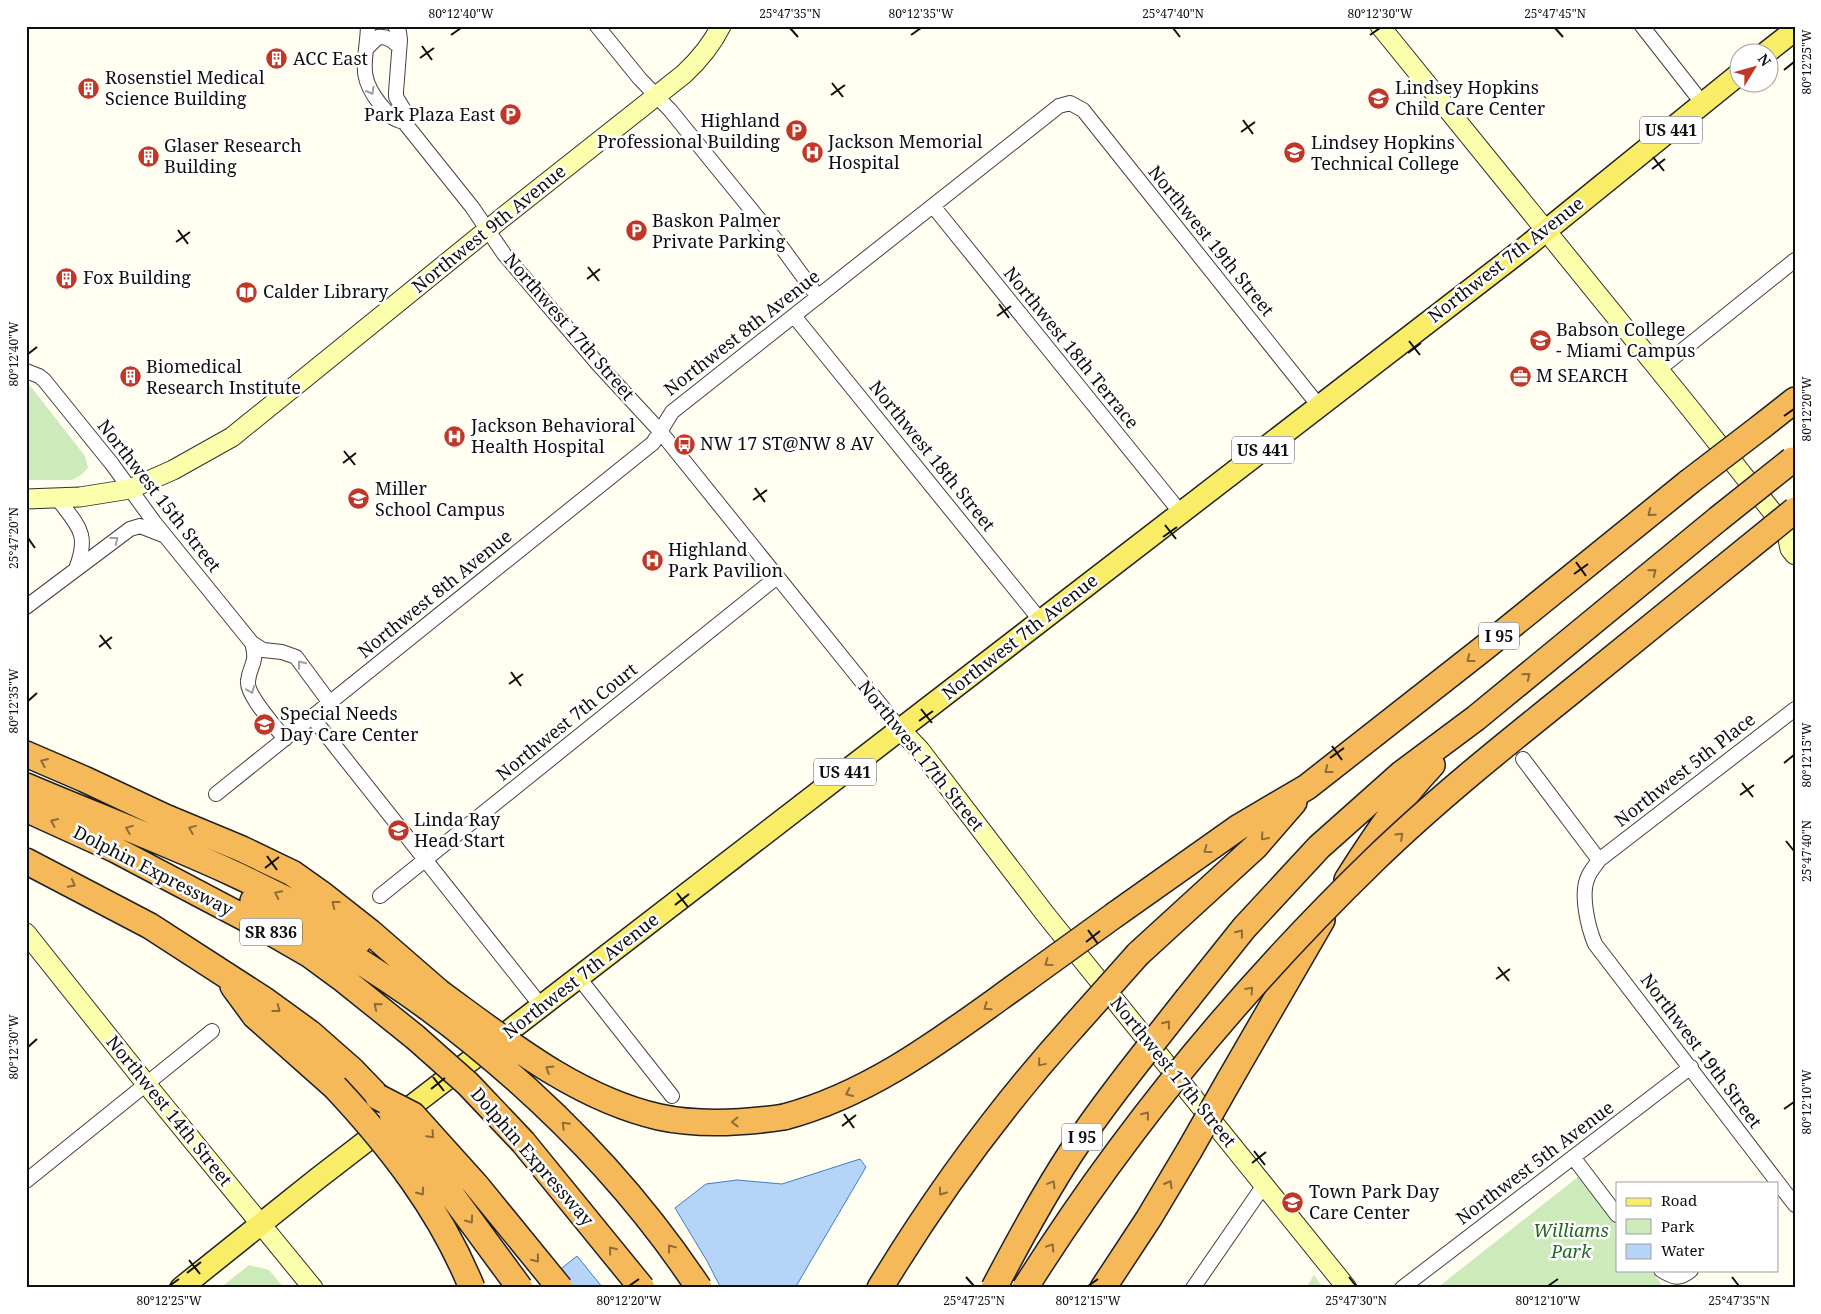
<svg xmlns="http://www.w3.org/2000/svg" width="1821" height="1314" viewBox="0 0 1821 1314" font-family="'Noto Serif',serif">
  <rect width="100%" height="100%" fill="#fffef1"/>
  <path fill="#cceaba" d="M28,383l57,73 3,12 -7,7 -9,5h-46v-95z
    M1579,1176l38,50v44h34l13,18h-227z
    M249,1265l20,5 15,18h-64z
    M1314,1275l9,13h-17z"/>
  <path fill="#b5d4f7" stroke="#3b7dcf" d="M860,1159l6,8 -71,121h-74l-14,-27 -32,-53 31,-24 31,-4 45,4z
    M577,1256l26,32h-66z"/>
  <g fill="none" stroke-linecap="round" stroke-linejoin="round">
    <defs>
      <path id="street" d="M368,26c-1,34 -12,48 12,78 9,11 10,14 24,18l68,85 32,47 94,110 61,66 241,299
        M395,26l4,6 1,8 -4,52v5l8,13v12
        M597,26l43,53 30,31 110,135 38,52
        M1642,26l61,78
        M366,49l12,-12c9,-1 15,3 21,10
        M933,206l248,307
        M794,316l247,305
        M1658,370l137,-110
        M26,371l13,5 5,4 68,84 42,58 98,121 11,7 19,2 14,5 34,46
        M57,498c21,28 33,35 19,71
        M26,607l104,-78 10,-3 23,9
        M252,643c6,22 -2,20 -4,38 -2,14 28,46 37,58
        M1795,709l-196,151c-3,5 -9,11 -11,17 -8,17 0,50 7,67l200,261
        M312,717l230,290
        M1523,759l76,101
        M216,794l437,-351 19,-31 387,-306 11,-3 13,7 236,296
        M380,896l397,-319
        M579,978l93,118
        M1573,1157l44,58
        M26,1181l186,-150
        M1661,1270c13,8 18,10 30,0
        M1193,1288l71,-103
        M1402,1288l289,-221"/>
      <path id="secondary" d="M1380,26l309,381 97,122 4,20 5,6
        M26,499l54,-2 50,-8 43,-19 59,-33 275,-223 177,-140c14,-13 28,-30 37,-48
        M900,729l20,21 126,165 301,373
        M26,933l121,152 166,203"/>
      <path id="primary" d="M1767,52l28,-22
        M181,1288l136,-109 1210,-933 211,-171"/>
      <path id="highway" d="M1762,426l33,-26
        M26,754l58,25 81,38 77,32 50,24 31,22 47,37 69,60
        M26,786c113,48 229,89 333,155
        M26,809l88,40 146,77 50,29 34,25 71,57
        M26,861l124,65 116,75 44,32 42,37 26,27
        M1347,880c26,-41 52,-80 85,-115
        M253,901c61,31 119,66 174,106
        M1116,914l123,-87 68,-40 177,-139 205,-166
        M1138,954l117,-107 39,-45
        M233,986l22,30 80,71
        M1188,998l56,-70 75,-81 82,-73 75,-56 242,-199
        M1230,1079l92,-159
        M784,1117c91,-24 166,-84 242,-138
        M880,1288c57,-94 120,-180 193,-261
        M1103,1288l46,-70 40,-67"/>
    </defs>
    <use href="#street" stroke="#424242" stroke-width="16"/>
    <use href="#secondary" stroke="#313131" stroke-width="21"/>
    <use href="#primary" stroke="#202020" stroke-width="24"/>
    <use href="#highway" stroke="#202020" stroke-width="28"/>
    <use href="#street" stroke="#fff" stroke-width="14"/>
    <use href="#secondary" stroke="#fbffac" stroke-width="19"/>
    <use href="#primary" stroke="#f9ec67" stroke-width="21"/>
    <use href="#highway" stroke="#f5b959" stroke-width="25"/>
    <defs>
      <path id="highway-bridge" d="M1689,482l73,-56
        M1718,519l74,-59
        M1026,979l90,-65
        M439,992c67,49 137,106 220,125 41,9 84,6 125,0
        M427,1007c105,78 200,172 272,281
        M1073,1027l65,-73
        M415,1037l53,47 55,58 119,146
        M335,1087c56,60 106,124 137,201
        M378,1097l35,18 63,70 84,103
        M392,1114l128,174
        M1189,1151l41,-72
        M994,1288c24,-46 49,-92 77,-135 36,-54 77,-104 117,-155
        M1025,1288c98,-156 217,-300 349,-428 61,-59 127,-112 193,-165 76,-62 152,-123 228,-185"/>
    </defs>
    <use href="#highway-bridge" stroke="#202020" stroke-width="28" stroke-linecap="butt"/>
    <use href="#highway-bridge" stroke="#f5b959" stroke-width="25"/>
  </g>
  <defs><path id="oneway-chevron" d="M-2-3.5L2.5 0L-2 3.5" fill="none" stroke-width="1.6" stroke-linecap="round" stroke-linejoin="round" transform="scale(1.25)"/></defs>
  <g stroke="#9f9f9f">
    <use href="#oneway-chevron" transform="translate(371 91) rotate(60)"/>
    <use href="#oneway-chevron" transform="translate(115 540) rotate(-38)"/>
    <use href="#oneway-chevron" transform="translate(301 664) rotate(-128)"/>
    <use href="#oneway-chevron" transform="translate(251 690) rotate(68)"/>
  </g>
  <g stroke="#8e6c38">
    <use href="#oneway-chevron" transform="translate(1651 513) rotate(141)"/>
    <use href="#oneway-chevron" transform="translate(1653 572) rotate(-39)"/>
    <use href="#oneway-chevron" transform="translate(1470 659) rotate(142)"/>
    <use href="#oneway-chevron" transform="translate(1527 676) rotate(-39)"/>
    <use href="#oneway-chevron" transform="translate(44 762) rotate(-157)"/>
    <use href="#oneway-chevron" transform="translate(1328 770) rotate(142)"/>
    <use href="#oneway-chevron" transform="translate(54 822) rotate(-156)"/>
    <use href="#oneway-chevron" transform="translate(129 829) rotate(-158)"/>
    <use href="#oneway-chevron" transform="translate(192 829) rotate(-158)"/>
    <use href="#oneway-chevron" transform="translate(1400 836) rotate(-43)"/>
    <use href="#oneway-chevron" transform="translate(1264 837) rotate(131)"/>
    <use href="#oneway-chevron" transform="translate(1207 850) rotate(144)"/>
    <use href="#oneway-chevron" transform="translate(72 884) rotate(28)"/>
    <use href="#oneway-chevron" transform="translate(278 894) rotate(-154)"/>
    <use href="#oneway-chevron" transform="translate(335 904) rotate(-142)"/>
    <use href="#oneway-chevron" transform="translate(1240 933) rotate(-51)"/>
    <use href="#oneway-chevron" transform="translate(1048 963) rotate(144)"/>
    <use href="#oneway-chevron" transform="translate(1250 990) rotate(-48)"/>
    <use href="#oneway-chevron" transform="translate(377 1006) rotate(-141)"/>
    <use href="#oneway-chevron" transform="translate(987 1007) rotate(145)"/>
    <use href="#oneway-chevron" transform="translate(277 1009) rotate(37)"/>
    <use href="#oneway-chevron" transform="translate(1167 1024) rotate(-52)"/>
    <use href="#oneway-chevron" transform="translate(1041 1063) rotate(130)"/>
    <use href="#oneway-chevron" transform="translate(549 1069) rotate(-148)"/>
    <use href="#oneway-chevron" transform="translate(849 1093) rotate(155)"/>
    <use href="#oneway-chevron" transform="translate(1146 1115) rotate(-52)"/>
    <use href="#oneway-chevron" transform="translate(735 1122) rotate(179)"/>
    <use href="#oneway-chevron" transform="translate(565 1125) rotate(-135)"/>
    <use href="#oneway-chevron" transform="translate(431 1135) rotate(47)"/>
    <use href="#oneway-chevron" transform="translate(1052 1184) rotate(-59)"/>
    <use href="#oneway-chevron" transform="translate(1169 1184) rotate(-60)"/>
    <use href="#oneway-chevron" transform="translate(421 1192) rotate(55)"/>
    <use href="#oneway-chevron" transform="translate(942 1192) rotate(125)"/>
    <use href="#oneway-chevron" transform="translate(470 1220) rotate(55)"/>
    <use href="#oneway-chevron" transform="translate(1051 1247) rotate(-56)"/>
    <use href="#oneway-chevron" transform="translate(671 1248) rotate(-127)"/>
    <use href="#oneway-chevron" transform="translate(612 1250) rotate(-129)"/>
    <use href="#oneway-chevron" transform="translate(536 1259) rotate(51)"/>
  </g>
  <path fill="none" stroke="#0f0f0f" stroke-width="2" d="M790,28l8,9M1173,28l7,9M1555,28l8,9M451,35l10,-7M911,35l10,-7M1370,35l10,-7M422,46l10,14M420,58l14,-10M1784,70l10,-8M832,83l11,14M831,95l14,-10M1243,120l10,14M1241,132l14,-10M1653,157l11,14M1652,169l13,-10M178,230l10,14M176,242l14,-10M588,267l11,14M587,279l13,-10M999,304l10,14M997,316l14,-10M1409,341l11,14M1408,353l13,-10M28,354l9,-7M1784,416l10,-7M344,451l11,14M343,463l13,-10M755,488l10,14M753,500l14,-10M1165,525l11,14M1163,537l14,-10M28,538l7,10M1576,562l10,14M1574,574l14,-10M100,635l11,14M99,647l13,-10M511,672l10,14M509,684l14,-10M28,701l9,-8M921,709l11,14M919,721l14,-10M1332,746l10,14M1330,758l14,-10M1784,763l10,-8M1742,783l11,14M1740,795l14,-10M1786,841l8,10M267,856l10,14M265,868l14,-11M677,893l11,14M675,905l14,-11M1088,930l10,14M1086,942l14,-11M1498,967l11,14M1496,979l14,-10M28,1047l9,-8M433,1077l11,14M431,1089l14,-11M1784,1109l10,-7M844,1114l10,14M842,1126l14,-11M1254,1151l11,14M1252,1163l14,-11M189,1260l11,14M187,1273l14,-11M966,1277l8,9M1349,1277l7,9M1732,1277l7,9M169,1286l10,-7M629,1286l10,-7M1088,1286l10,-7M1548,1286l10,-7"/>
  <defs>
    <symbol id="building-disc" viewBox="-11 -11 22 22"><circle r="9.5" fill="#c23625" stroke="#fff"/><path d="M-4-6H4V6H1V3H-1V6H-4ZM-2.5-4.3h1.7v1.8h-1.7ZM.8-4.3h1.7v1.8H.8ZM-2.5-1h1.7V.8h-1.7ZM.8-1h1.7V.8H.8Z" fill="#fff"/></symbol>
    <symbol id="school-disc" viewBox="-11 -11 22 22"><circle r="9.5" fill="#c23625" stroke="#fff"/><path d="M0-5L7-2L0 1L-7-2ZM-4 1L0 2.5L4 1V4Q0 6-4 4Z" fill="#fff"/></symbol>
    <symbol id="parking-disc" viewBox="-11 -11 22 22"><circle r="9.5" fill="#c23625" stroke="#fff"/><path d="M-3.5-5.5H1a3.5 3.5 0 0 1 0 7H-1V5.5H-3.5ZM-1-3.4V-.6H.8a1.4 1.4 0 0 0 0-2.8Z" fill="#fff"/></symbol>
    <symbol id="hospital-disc" viewBox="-11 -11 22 22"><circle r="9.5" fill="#c23625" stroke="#fff"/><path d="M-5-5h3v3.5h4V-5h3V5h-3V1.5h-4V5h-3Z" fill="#fff"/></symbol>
    <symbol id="university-disc" viewBox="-11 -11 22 22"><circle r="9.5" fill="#c23625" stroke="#fff"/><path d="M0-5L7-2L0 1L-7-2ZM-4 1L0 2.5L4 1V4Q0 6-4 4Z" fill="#fff"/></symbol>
    <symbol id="library-disc" viewBox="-11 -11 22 22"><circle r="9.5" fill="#c23625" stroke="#fff"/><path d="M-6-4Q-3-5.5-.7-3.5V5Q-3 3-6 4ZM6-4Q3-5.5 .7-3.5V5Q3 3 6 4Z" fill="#fff"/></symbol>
    <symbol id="office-disc" viewBox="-11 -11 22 22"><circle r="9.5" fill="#c23625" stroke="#fff"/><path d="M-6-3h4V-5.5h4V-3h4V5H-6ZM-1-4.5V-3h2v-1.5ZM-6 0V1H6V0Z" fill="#fff"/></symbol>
    <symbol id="bus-disc" viewBox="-11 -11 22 22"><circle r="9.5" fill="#c23625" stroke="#fff"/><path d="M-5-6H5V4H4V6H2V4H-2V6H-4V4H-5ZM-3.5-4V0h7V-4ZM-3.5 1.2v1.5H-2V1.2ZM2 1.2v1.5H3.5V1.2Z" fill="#fff"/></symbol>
  </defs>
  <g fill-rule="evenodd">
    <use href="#building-disc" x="264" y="46" width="25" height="25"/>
    <use href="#building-disc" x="76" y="76" width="25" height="25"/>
    <use href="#school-disc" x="1366" y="86" width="25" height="25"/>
    <use href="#parking-disc" x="498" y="102" width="25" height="25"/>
    <use href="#parking-disc" x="784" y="118" width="25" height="25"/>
    <use href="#hospital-disc" x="800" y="140" width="25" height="25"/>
    <use href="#university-disc" x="1282" y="140" width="25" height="25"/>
    <use href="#building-disc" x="136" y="144" width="25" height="25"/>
    <use href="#parking-disc" x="624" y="218" width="25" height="25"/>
    <use href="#building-disc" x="54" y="266" width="25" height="25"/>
    <use href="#library-disc" x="234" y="280" width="25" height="25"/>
    <use href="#university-disc" x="1528" y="328" width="25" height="25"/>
    <use href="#office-disc" x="1508" y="364" width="25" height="25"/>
    <use href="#building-disc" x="118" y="364" width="25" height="25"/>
    <use href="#hospital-disc" x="442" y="424" width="25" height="25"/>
    <use href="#bus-disc" x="672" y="432" width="25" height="25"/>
    <use href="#university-disc" x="346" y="486" width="25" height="25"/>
    <use href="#hospital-disc" x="640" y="548" width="25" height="25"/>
    <use href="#school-disc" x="252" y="712" width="25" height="25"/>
    <use href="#school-disc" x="386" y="818" width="25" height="25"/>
    <use href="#school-disc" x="1280" y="1190" width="25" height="25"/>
  </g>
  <g text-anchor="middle" stroke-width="5" stroke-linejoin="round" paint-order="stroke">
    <g fill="#fff" stroke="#575757" stroke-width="1">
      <rect x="1640" y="116.5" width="62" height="27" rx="4"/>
      <rect x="1232" y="436.5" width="62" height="27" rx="4"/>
      <rect x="1479" y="622.5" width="40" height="27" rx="4"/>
      <rect x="814" y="758.5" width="62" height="27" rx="4"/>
      <rect x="240" y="918.5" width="62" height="27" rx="4"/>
      <rect x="1062" y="1123.5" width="40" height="27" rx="4"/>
    </g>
    <g font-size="16" font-weight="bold" fill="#0f0f0f">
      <text x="1671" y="136">US 441</text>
      <text x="1263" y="456">US 441</text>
      <text x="1499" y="642">I 95</text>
      <text x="845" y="778">US 441</text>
      <text x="271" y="938">SR 836</text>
      <text x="1082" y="1143">I 95</text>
    </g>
    <g font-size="18" fill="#0f0f0f" stroke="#fff" text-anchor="start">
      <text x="293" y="65">ACC East</text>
      <text x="105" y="84">Rosenstiel Medical<tspan x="105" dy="21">Science Building</tspan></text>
      <text x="1395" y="94">Lindsey Hopkins<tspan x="1395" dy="21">Child Care Center</tspan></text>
      <text x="495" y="121" text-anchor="end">Park Plaza East</text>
      <text x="780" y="127" text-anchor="end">Highland<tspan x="780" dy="21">Professional Building</tspan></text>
      <text x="828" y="148">Jackson Memorial<tspan x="828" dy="21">Hospital</tspan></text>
      <text x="1311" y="149">Lindsey Hopkins<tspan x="1311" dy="21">Technical College</tspan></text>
      <text x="164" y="152">Glaser Research<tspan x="164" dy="21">Building</tspan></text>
      <text x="652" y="227">Baskon Palmer<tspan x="652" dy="21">Private Parking</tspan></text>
      <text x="83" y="284">Fox Building</text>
      <text x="263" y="298">Calder Library</text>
      <text x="1556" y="336">Babson College<tspan x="1556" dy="21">- Miami Campus</tspan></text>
      <text x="146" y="373">Biomedical<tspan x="146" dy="21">Research Institute</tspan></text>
      <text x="1536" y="382">M SEARCH</text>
      <text x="471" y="432">Jackson Behavioral<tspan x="471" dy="21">Health Hospital</tspan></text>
      <text x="700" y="450">NW 17 ST@NW 8 AV</text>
      <text x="375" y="495">Miller<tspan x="375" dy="21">School Campus</tspan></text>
      <text x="668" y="556">Highland<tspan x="668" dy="21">Park Pavilion</tspan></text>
      <text x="280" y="720">Special Needs<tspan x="280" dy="21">Day Care Center</tspan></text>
      <text x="414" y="826">Linda Ray<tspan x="414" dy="21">Head Start</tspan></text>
      <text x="1309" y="1198">Town Park Day<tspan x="1309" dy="21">Care Center</tspan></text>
    </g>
    <g font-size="18" fill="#0f0f0f" stroke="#fff">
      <text transform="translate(489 229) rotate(-39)" y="6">Northwest 9th Avenue</text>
      <text transform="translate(1211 241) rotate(51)" y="6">Northwest 19th Street</text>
      <text transform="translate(1506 260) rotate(-38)" y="6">Northwest 7th Avenue</text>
      <text transform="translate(569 327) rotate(49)" y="6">Northwest 17th Street</text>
      <text transform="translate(742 333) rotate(-38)" y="6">Northwest 8th Avenue</text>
      <text transform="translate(1071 348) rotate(51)" y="6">Northwest 18th Terrace</text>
      <text transform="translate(932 456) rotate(51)" y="6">Northwest 18th Street</text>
      <text transform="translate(159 496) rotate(52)" y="6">Northwest 15th Street</text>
      <text transform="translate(435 594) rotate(-39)" y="6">Northwest 8th Avenue</text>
      <text transform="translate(1020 637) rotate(-38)" y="6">Northwest 7th Avenue</text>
      <text transform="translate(567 722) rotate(-39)" y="6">Northwest 7th Court</text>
      <text transform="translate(921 756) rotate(51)" y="6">Northwest 17th Street</text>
      <text transform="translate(1685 770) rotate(-38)" y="6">Northwest 5th Place</text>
      <text transform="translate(153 871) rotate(27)" y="6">Dolphin Expressway</text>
      <text transform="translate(581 976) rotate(-38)" y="6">Northwest 7th Avenue</text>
      <text transform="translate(1701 1051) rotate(53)" y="6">Northwest 19th Street</text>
      <text transform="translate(1173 1072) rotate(51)" y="6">Northwest 17th Street</text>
      <text transform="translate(169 1111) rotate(51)" y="6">Northwest 14th Street</text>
      <text transform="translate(532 1157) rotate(49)" y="6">Dolphin Expressway</text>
      <text transform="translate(1535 1163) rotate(-37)" y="6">Northwest 5th Avenue</text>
    </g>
    <g font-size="18" font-style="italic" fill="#22681e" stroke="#fff">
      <text x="1571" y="1237">Williams<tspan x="1571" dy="21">Park</tspan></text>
    </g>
  </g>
  <rect width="1821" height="1314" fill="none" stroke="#ffffff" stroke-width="55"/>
  <rect x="1616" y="1182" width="162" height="90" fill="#ffffff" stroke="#9f9f9f"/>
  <rect x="1626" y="1198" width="25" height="8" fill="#f9ec67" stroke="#9f9f9f"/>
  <text x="1661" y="1206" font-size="15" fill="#0f0f0f">Road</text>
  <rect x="1626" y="1219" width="25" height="15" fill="#cceaba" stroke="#9f9f9f"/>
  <text x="1661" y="1232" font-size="15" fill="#0f0f0f">Park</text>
  <rect x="1626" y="1244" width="25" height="15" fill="#b5d4f7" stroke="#9f9f9f"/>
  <text x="1661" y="1256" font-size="15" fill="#0f0f0f">Water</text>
  <g transform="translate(1754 68) rotate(53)"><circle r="24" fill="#ffffff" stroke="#9f9f9f"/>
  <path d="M0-4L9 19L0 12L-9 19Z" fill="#c23625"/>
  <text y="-8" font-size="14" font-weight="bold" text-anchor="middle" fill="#0f0f0f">N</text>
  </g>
  <rect x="28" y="28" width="1766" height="1258" fill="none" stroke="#0f0f0f" stroke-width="2"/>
  <g font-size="12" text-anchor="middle" fill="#0f0f0f">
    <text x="461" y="18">80°12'40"W</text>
    <text x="790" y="18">25°47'35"N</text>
    <text x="921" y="18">80°12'35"W</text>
    <text x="1173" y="18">25°47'40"N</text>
    <text x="1380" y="18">80°12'30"W</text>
    <text x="1555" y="18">25°47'45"N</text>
    <text transform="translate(1807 62) rotate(-90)" y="4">80°12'25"W</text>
    <text transform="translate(14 354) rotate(-90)" y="4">80°12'40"W</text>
    <text transform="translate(1807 409) rotate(-90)" y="4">80°12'20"W</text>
    <text transform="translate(14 538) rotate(-90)" y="4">25°47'20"N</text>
    <text transform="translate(14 701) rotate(-90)" y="4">80°12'35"W</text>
    <text transform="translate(1807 755) rotate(-90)" y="4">80°12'15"W</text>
    <text transform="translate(1807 851) rotate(-90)" y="4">25°47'40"N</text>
    <text transform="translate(14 1047) rotate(-90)" y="4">80°12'30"W</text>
    <text transform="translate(1807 1102) rotate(-90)" y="4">80°12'10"W</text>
    <text x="169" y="1305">80°12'25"W</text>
    <text x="629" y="1305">80°12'20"W</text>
    <text x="974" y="1305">25°47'25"N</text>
    <text x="1088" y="1305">80°12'15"W</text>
    <text x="1356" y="1305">25°47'30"N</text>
    <text x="1548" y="1305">80°12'10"W</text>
    <text x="1739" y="1305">25°47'35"N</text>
  </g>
</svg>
